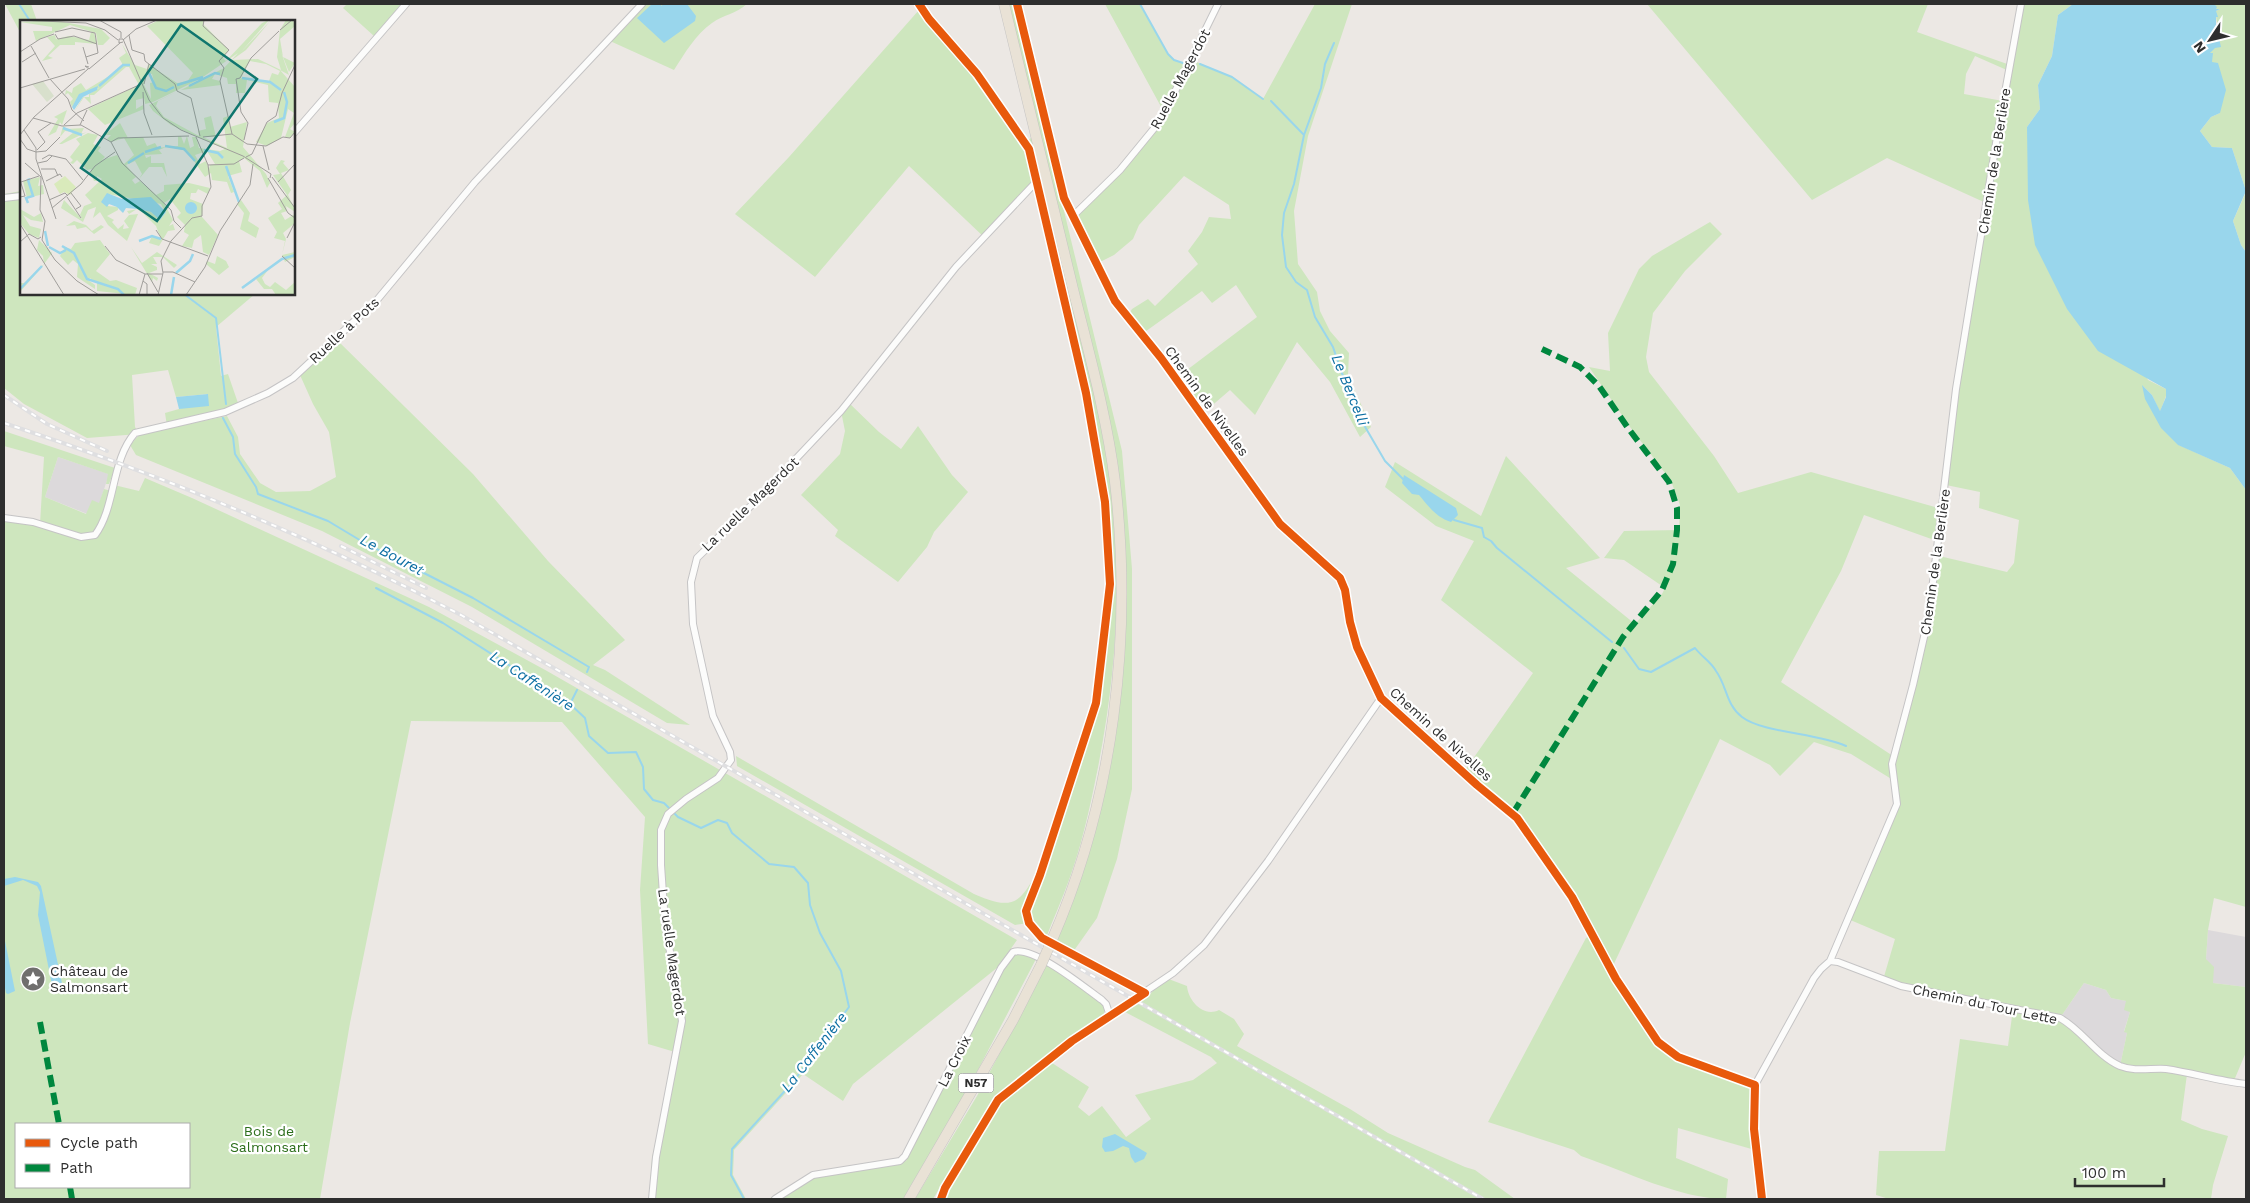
<svg xmlns="http://www.w3.org/2000/svg" width="2250" height="1203" viewBox="0 0 2250 1203" font-family="'Work Sans',sans-serif">
  <rect width="100%" height="100%" fill="#ece8e4"/>
  <path fill="#dcd9db" d="M58,457l51,17 -14,43 -50,-20z
    M2208,930l38,7v50l-33,-4 -7,-24z
    M2084,983l22,7 5,8 15,3 4,11 -6,19 3,2 -7,33 -60,-48z"/>
  <path fill="#cee6be" fill-rule="evenodd" d="M5,4h26l6,17h-16v13z
    M347,4h56l-29,32 -31,-28z
    M645,4h102c-11,10 -24,11 -35,19 -17,12 -27,30 -38,47l-64,-29z
    M1009,4h5l108,447 10,118v220l-15,70 -20,59 -24,34 -17,-10 60,-213 9,-84 1,-67 -4,-65z
    M1105,4h35l28,50 6,6 15,6 3,-6 40,17 31,22 52,-95h37l-44,132 -14,75 4,53 19,28 3,19 10,20 19,22 -1,22 23,52 -11,10 -30,-55 -33,-40 -42,73 -25,-25 -29,25 -26,-36 82,-62 -21,-32 -24,18 -10,-12 -60,43 -15,-17 5,-8 16,-10 7,7 43,-42 -10,-13 14,-19 7,-15 22,2 -2,-14 -45,-29 -45,49 -6,14 -19,16 -16,8 -24,-48 31,-29 60,-72z
    M1647,4h281l-11,28 93,33 11,-61h52l-15,11 -6,41 -14,29 2,24 -13,18 121,253 18,9v7l-6,16 -8,-17 -9,-9 36,59 51,23 16,22v417l-32,-9 -6,32 -2,29 8,8 -1,16 33,4v65l-13,31 -46,-9 -6,46 21,9 26,7 -15,49 -2,14h-322l-13,-4 3,-44h66l15,-112 48,7 5,-37 -130,-29 12,-41 -47,-20 47,-109 -2,-30 -42,-26 -37,-12 -34,34 -10,-11 -50,-26 -109,231 53,78 91,37v65l-77,-22 -2,30 52,21 -2,20c-46,0 -101,-28 -145,-43l-7,-6 -86,-28 98,-184 6,-4 -20,-37 -55,-79 -54,-45 70,-100 -92,-73 33,-59 -38,-15 -51,-39 10,-25 86,54 25,-60 94,102 -34,10 69,56 27,-30 3,-6 -41,-28 -20,-2 20,-27 55,-1 1,-25 -9,-24 -41,-54 -41,-60 21,4 -2,-38 31,-64 13,-13 58,-34 12,12 -37,37 -32,42 -7,44 3,15 65,84 24,37 73,-21 131,37 -5,32 -73,-26 -23,56 -60,111 112,74 36,-141 6,-60 72,17 7,-9 5,-43 -40,-12 1,-16 -34,-7 10,-96 30,-186 -99,-45 -75,42zM1975,56l34,15 -6,30 -39,-7 2,-20zM2084,983l22,7 5,8 15,3 -2,9 6,2 -6,20 3,1 -7,33 -60,-48z
    M2214,4h32v187l-14,-43 -20,-1 -12,-16 11,-14 9,-4 -10,-60 8,-19h4c-5,-9 -6,-13 -6,-23l4,-2h-5z
    M919,10l55,66 48,69 13,42 -50,51 -76,-72 -94,111 -80,-63 54,-57z
    M1032,137c26,106 57,212 75,321 17,106 11,214 -11,319 -7,35 -15,70 -27,103 -7,20 -16,39 -23,58l-14,-13 -4,-14 71,-212 6,-36 7,-79 -1,-38 -9,-71 -76,-333z
    M21,191v103h234l-39,33 5,49 7,-2 11,32 -72,20 -2,-13 14,-4 29,-15 -32,3 -8,-27 -36,5 3,52 4,7 -52,4 -63,-34 -20,-16v-194z
    M2246,192v60l-5,-7 -8,-24z
    M337,340l136,134 75,87 77,79 -32,25 12,5 85,55 -23,-2 -195,-116 -150,-76 -186,-76 -6,-10 10,-11 87,-18 11,21 2,17 20,29 16,9 34,-1 26,-14 -7,-45 -16,-28 -13,-29z
    M848,402l31,30 22,17 17,-23 34,49 16,17 -34,40 -7,15 -29,35 -63,-46 3,-6 -37,-35 39,-41 5,-23 -4,-20z
    M4,431l111,37 -6,16h-3l2,-10 -50,-17 -13,40 41,17 6,-14 7,3 5,-14 7,2 3,-6 25,6 6,-13 47,20 237,109 118,64 470,269 -19,27 -145,117 -10,17 -40,-27 -69,76 -1,25 13,24h-97l3,-41 23,-106 -27,-8 -8,-154 5,-73 -83,-95 -151,-1 -61,302 -30,176h-316v-681l36,6 4,-67 -40,-11zM16,1124h173v63h-173z
    M736,756l238,138c15,6 35,16 48,1 7,-7 8,-15 18,-20l-12,31 1,17 -14,2 -278,-159z
    M1017,953l19,6 -67,128 -66,112h-134c37,-30 93,-28 137,-38l98,-197z
    M1047,964l53,37 4,5v9l-112,87 -59,97h-18l62,-103z
    M1166,978l21,8c1,14 16,32 32,24l15,9 10,15 -7,12 113,63 38,24 77,34 10,3 40,29h-569v-9l56,-91 47,-38 40,26 -11,20 11,9 13,-10 24,31 25,-18 -16,-24 58,-15 24,-17 -6,-6 -86,-45 23,-16z"/>
  <path fill="#99d6ec" d="M652,4h9v2l3,-2h23l9,12 -1,5 -31,22 -27,-25z
    M2073,4h141l3,3 -1,2h4l-4,2 2,6h-2v7h5l1,10h-4l3,13 -6,1 -5,5h3l-1,9 6,1 8,27 -6,23 -9,4 -11,14 12,16 20,1 14,43 -13,30 8,24 5,7v238l-16,-22 -52,-23 -17,-17 -16,-29 -3,-14 10,10 8,16 6,-14v-8l-68,-38 -31,-42 -32,-64 -7,-45 -1,-73 13,-18 -2,-24 14,-29 6,-41z
    M208,394l1,12 -30,3 -3,-12z
    M1404,475l52,33 2,7 -7,7c-15,-5 -22,-15 -32,-27l-7,-1 -10,-11z
    M15,877l23,5 3,4 21,97 -10,2 -14,-70 2,-23 -3,-6 -14,-6 -19,6v-7z
    M4,936l11,55 -7,3 -2,-1 -2,-10z
    M1115,1134l32,19 -3,6 -9,4 -4,-6 -2,-9 -6,-2 -10,5 -8,1 -3,-5 1,-9z"/>
  <g fill="none" stroke-linecap="round" stroke-linejoin="round">
    <path stroke="#99d6ec" stroke-width="2" d="M19,4l11,17
      M1140,4l28,50 6,6 12,4
      M1334,43l-9,21 -4,24 -17,47 -10,49 -10,29 -2,22 4,32 10,15 11,8 8,27 18,30 8,24 23,54 21,36 19,19
      M1200,64l32,13 31,22
      M1271,101l33,34
      M184,294l32,24 10,86
      M223,418l10,19 2,17 21,33 2,7 70,27 35,21 110,56 116,69 -2,5
      M1454,520l28,8 2,9 7,4 6,7 115,94
      M376,588l67,35 127,81 15,14 4,18 19,17 28,-1 7,15 1,22 9,11 11,3 14,14 23,11 17,-8 9,3 5,10 37,31 25,3 14,16 2,22 10,28 21,38 8,36 -56,75 -61,67 -1,26 13,24
      M1624,648l15,21 12,3 44,-24c7,9 16,14 21,23 11,15 10,34 26,46 21,16 75,16 104,29
      M570,704l7,-14"/>
    <defs>
      <path id="minor" d="M919,4l10,15 48,55 52,75 57,244 19,109 5,82 -14,119 -56,172 -14,36 3,12 13,15 103,55
        M1017,4l47,194 51,103 46,57 119,166 60,54 5,12 5,32 7,25 24,51 96,87 40,33 55,79 44,82 42,63 20,15 77,28 -1,44 8,70
        M294,133l112,-129
        M4,198l17,-2
        M1074,215l46,-45 41,-50 57,-116
        M4,518l29,4 48,15 14,-2c21,-28 16,-75 40,-102l90,-21 43,-19 25,-15 84,-78 98,-118 167,-178
        M1830,961l8,1 63,24 159,32c22,12 37,38 60,48 15,6 31,2 46,3 27,4 53,12 80,15
        M1755,1085l59,-107 7,-9 9,-8 67,-157 -5,-40 21,-79 16,-70 27,-226 41,-252 24,-133
        M652,1199l4,-42 26,-136 -17,-98 -4,-58v-35l7,-16 18,-15 32,-21 13,-18 -1,-8 -17,-36 -20,-92 -2,-42 6,-24 63,-61 81,-86 115,-144 80,-85
        M775,1199l38,-24 87,-14 5,-5 96,-188 12,-16c20,-7 72,36 89,48l4,4 4,12
        M941,1199l4,-11 53,-88 74,-59 101,-68 31,-28 64,-84 113,-163"/>
      <path id="trunk" d="M1004,4c23,95 46,190 69,285 16,64 34,128 42,193 18,154 -1,316 -63,458
        M909,1199l104,-179 28,-55"/>
    </defs>
    <use href="#minor" stroke="#c5c4c5" stroke-width="8"/>
    <use href="#trunk" stroke="#c6c5c4" stroke-width="11"/>
    <use href="#minor" stroke="#fcfcfb" stroke-width="6"/>
    <use href="#trunk" stroke="#e9e2d6" stroke-width="10"/>
    <defs>
      <path id="rail" d="M4,395l43,29 60,27
        M4,423c158,52 310,115 457,192l1022,584
        M341,546l85,42"/>
    </defs>
    <use href="#rail" stroke="#dfdfe1" stroke-width="4"/>
    <use href="#rail" stroke="#fff" stroke-width="2" stroke-dasharray="5.5" stroke-linecap="butt"/>
    <defs>
      <path id="trunk-bridge" d="M1041,965l11,-25"/>
    </defs>
    <use href="#trunk-bridge" stroke="#c6c5c4" stroke-width="11" stroke-linecap="butt"/>
    <use href="#trunk-bridge" stroke="#e9e2d6" stroke-width="10"/>
    <path stroke="#00873e" stroke-width="6" stroke-dasharray="12 6" stroke-linecap="butt" d="M1513,813l110,-176 39,-47 11,-26 4,-34v-22l-8,-26 -41,-54 -29,-42 -19,-19 -38,-18
      M40,1022l19,102
      M70,1187l2,12"/>
    <defs>
      <path id="cycleway" d="M919,4l10,15 48,55 52,75 57,244 19,109 5,82 -14,119 -56,172 -14,36 3,12 13,15 103,55 -73,48 -74,59 -53,88 -4,11
        M1017,4l47,194 51,103 46,57 119,166 60,54 5,12 5,32 7,25 24,51 96,87 40,33 55,79 44,82 42,63 20,15 77,28 -1,44 8,70"/>
    </defs>
    <use href="#cycleway" stroke="#fff" stroke-width="11"/>
    <use href="#cycleway" stroke="#e8590c" stroke-width="8"/>
  </g>
  <defs>
    <symbol id="sight-disc" viewBox="-11 -11 22 22"><circle r="9.5" fill="#706f6e" stroke="#fff"/><path d="M0-6L1.8-2.2L6-1.7L2.9 1.2L3.7 5.4L0 3.3L-3.7 5.4L-2.9 1.2L-6-1.7L-1.8-2.2Z" fill="#fff"/></symbol>
  </defs>
  <g fill-rule="evenodd">
    <use href="#sight-disc" x="19" y="965" width="28" height="28"/>
  </g>
  <g text-anchor="middle" stroke-width="4.5" stroke-linejoin="round" paint-order="stroke">
    <rect fill="#fff" stroke="#6d6d6d" stroke-width="1" x="958.5" y="1073.5" width="35" height="19" rx="4"/>
    <g font-size="12" font-weight="bold" fill="#2e2e2e">
      <text x="976" y="1087">N57</text>
    </g>
    <g font-size="14" fill="#2e2e2e" stroke="#fff">
      <text transform="translate(1180 79) rotate(-62)" y="5">Ruelle Magerdot</text>
      <text transform="translate(1994 161) rotate(-81)" y="5">Chemin de la Berlière</text>
      <text transform="translate(344 330) rotate(-43)" y="5">Ruelle à Pots</text>
      <text transform="translate(1207 401) rotate(54)" y="5">Chemin de Nivelles</text>
      <text transform="translate(750 504) rotate(-44)" y="5">La ruelle Magerdot</text>
      <text transform="translate(1935 562) rotate(-82)" y="5">Chemin de la Berlière</text>
      <text transform="translate(1441 734) rotate(42)" y="5">Chemin de Nivelles</text>
      <text transform="translate(672 952) rotate(82)" y="5">La ruelle Magerdot</text>
      <text transform="translate(1985 1004) rotate(12)" y="5">Chemin du Tour Lette</text>
      <text transform="translate(954 1061) rotate(-63)" y="5">La Croix</text>
    </g>
    <g font-size="14" fill="#2e2e2e" stroke="#fff" text-anchor="start">
      <text x="50" y="976">Château de<tspan x="50" dy="16">Salmonsart</tspan></text>
    </g>
    <g font-size="14" fill="#2c6e1b" stroke="#fff">
      <text x="269" y="1136">Bois de<tspan x="269" dy="16">Salmonsart</tspan></text>
    </g>
    <g font-size="15" font-style="italic" fill="#0d6fa3" stroke="#fff">
      <text transform="translate(1350 390) rotate(68)" y="5">Le Bercelli</text>
      <text transform="translate(392 555) rotate(28)" y="5">Le Bouret</text>
      <text transform="translate(532 681) rotate(33)" y="5">La Caffenière</text>
      <text transform="translate(814 1052) rotate(-52)" y="5">La Caffenière</text>
    </g>
  </g>
  <g transform="translate(20 20)">
    <rect width="275" height="275" fill="#ece8e4"/>
    <path d="M33,0l48,9 9,9 -7,7h-5l-2,-12 -26,-8 -34,16 -3,-10h19v-4l-32,-5zM139,0h45l-1,4 26,26 -6,8 3,3 36,-38 7,-3 -28,32 30,-32 -25,30 -14,10 26,-1 23,11 -4,-13 3,-27 6,-10h7l2,6 -15,13 3,18 12,6 -6,9 -8,-20 8,23 -9,-5 15,17v36l-5,6 5,3 -5,6 -5,-1 9,-24 -6,-4 -7,29 -14,8 -11,-4 11,-19 12,-5 -1,-15 -9,-1 -1,-17 -21,-5 -2,13h-9v-9h-8l-1,-6 -12,-4 -3,5 8,2 1,4 -40,5 43,-22 14,-15 -38,26 -47,23 -8,2 -1,-6 -8,2v9l7,-4 1,4 -39,16 -17,-16 51,-24 -10,-18h-3l-32,28h-4l1,9 -7,-7 -10,15 9,-15h6v-3l10,-6 -19,6 -8,13 -2,-5 3,-3 -5,-6 -3,2 1,-5 6,3 1,-5 8,-5 5,7 33,-20 4,-5 -4,-7 7,-5 -4,-9 13,21 12,4 1,-5 29,19 10,-1 6,-9 -46,-47zM230,41l16,3 14,7 -2,4 -6,-2 -3,8 -28,-3zM127,53l5,1 2,8 -4,1 1,16 -7,-14zM71,12l3,1 3,11 -22,-2v3h-15l-12,11 5,2 -11,3 13,-15 -8,-9 8,-2 1,4 13,-3 20,4zM156,72l-18,9 -2,5 8,11 35,19 -1,-5 8,-2 -2,-11 7,-2 5,21h-13l24,11 -4,-30 5,-2 2,11 17,-5 -4,25 23,27 4,9 -3,5 -7,-17 -16,-13 -5,3 3,11 -14,4 6,16 -3,1 -4,-11 -15,-2 -1,-7 -6,4 -18,-26 -18,-4 9,-1v-10h3l3,8 3,-8 3,12 4,-2 -2,-9h4l3,11 21,3 5,-2 -54,-24 -18,-14 -4,-6zM187,131l8,13 -5,1 -1,4 -3,-8 -6,3 -5,-9zM47,90l-5,15 -2,-3 -4,10 -8,4 10,-17 -4,-2zM100,103l8,15 15,-1 4,9 8,-3 3,5 8,-1 -7,3 3,4 -17,1 1,3 5,-2v7h13l3,14 -5,-10h-13l-10,12 3,-5 -7,-13 -9,4 10,12 -4,3 3,4 5,-3 16,14 8,-4v-6l25,-2 21,5 -2,6 -10,-5 -2,4h-5l-1,6 13,5 -1,13 16,18 -9,20 -6,-3 -2,-17 -7,5 -2,8 -10,-2 7,-11 -5,-3 1,-7 -8,-8 4,-4 -11,-14 -6,4 9,17 -4,6 4,-2 2,6 -7,1 -9,15 -10,-3 3,-7 9,3 -5,-13 -13,-13 -6,-4 -8,5 -2,-3 11,-2 13,3 9,7 5,-7 -4,-8 -53,-10v12l10,1v3l-11,6 7,4 -2,2 6,7 6,-5 -1,5 6,-1 -5,-7 5,-6 9,-1 -11,27 -19,-16 -8,-13 -7,6 3,-11 -8,3 -5,12 -22,-14 3,-8 18,19 -2,-4 4,-9 8,-3 -7,-8 17,-16 -5,-3v5h-3l-4,-9 2,-3 -5,1 -10,-10 -4,4 -3,-1 3,-3 -3,-3 10,-13 -4,-5 12,-6 10,2 -5,9 8,3 -3,4 7,6 -3,3 15,-5 7,9 10,-9 -10,-17 -13,4 -4,-3 4,-4h-7zM43,106l4,3 17,-1 -3,6 6,-2 -25,12h-3l15,-12 -9,-1 -5,6zM261,140l4,1 -2,2 6,7 -8,3 10,17 -3,5 7,14v3l-9,-6 1,5 -6,2 4,7 10,-6v9l-12,10 3,6 -4,16 13,-3v5l-10,5 -3,-7 3,-14 -11,-3 3,-6 -9,-14 14,-9 -4,-6 9,-8 -14,-20 7,-1 -4,-6zM20,157l-2,9 5,-1 1,9 -17,4 -4,-17zM221,180l9,13 -2,8 11,7 -3,10 -16,-9 4,-16 -7,-9zM0,189l14,8 7,-4 2,9 -12,-2 -8,-5 7,11 11,3 -2,9 -10,-4 -9,-11zM54,201l12,4 6,6 9,-6 3,2 -10,7 -8,-7 -9,2 -2,-4 -9,1zM19,220l13,13 -10,14 -22,25v-9h4l20,-19 -1,-8 -6,-6zM80,220l10,14 -14,17 14,10 6,-1 21,8 -2,7 -38,-4v-8l-7,-5 -2,2 7,5v4l-18,-12 1,-13 -5,-4 -5,5 -8,-9 4,-7 -2,-3 9,3 4,-6zM111,227l11,16 15,-11 20,13 -3,3 -11,-11h-10l4,7h-6l6,3v3l-8,3 9,5 -1,3 -4,-3 -1,4zM197,236l9,5 3,6 -10,8 -13,-11 1,-3 8,3zM248,250l-6,8 3,6 5,3 5,-5 11,8 9,-8v13h-19l-4,-6h-8l-8,-10z" fill="#cee6be" fill-rule="evenodd"/>
    <path d="M23,61l11,15 -7,6 -15,-18z" fill="#d8e0cc"/>
    <path d="M45,156l11,11 -6,8 -6,-3 -4,2 -6,-10z" fill="#d9eabb"/>
    <path d="M78,66l-1,4 -14,7 -9,13 -2,-3 7,-13zM87,173l15,6 29,-2 15,15 -6,8 -9,-8 -13,-3 -12,-1 -3,5 -6,-6 -8,-3 -2,3 -6,-5zM165 188a6 6 0 1 1 12 0a6 6 0 1 1-12 0Z" fill="#99d6ec"/>
    <path fill="none" stroke="#99d6ec" stroke-width="2.5" d="M129,53l7,15 10,3 8,-4M222,58l28,4 11,8M157,65l26,-8M79,66l24,-21h7M169,66l26,-13 5,1M254,102l10,-4 3,-16 -3,-10M43,108l19,7M145,126l19,3 11,12M184,130l14,3 5,5M125,132l16,-5M108,143l16,-10M206,146l13,36M8,183l-2,-5 7,-2 -5,-16 2,-1M25,211l3,15M119,221l13,-5 9,3M42,226l12,7 13,26 31,10 6,6M29,227l11,6 6,-3M156,253l14,-12 3,-7M222,268l40,-29 13,-4M0,269l22,-23M151,275l3,-18"/>
    <path fill="none" stroke="#a09e9b" stroke-width="1" d="M0,0l66,3 19,7 13,10M79,0l22,12v6M184,0l-1,6 26,24 -10,11 5,7 -4,13 12,53M260,10l12,-10M35,12l17,-4 23,5 3,20 -12,4M35,14l3,5 16,-3 23,8M109,15l3,15 12,4 1,7 30,23 2,7 14,7 9,38M103,20l13,-11 21,-9M103,22l-4,1v-4h4l26,61 14,18 18,12 62,26 28,18 -1,4M11,26l18,32M63,27l5,17M0,32l20,-13 14,-5M2,42l14,-9M69,47l-4,-1 4,3 31,-26M30,59l18,20 4,11 12,11M124,64l5,-20M0,68l65,-19M123,72l1,21 8,22M0,88v-15M13,98l29,8 19,-1 30,17 7,-4 71,-2M44,105l13,-12 62,-28M60,105l7,-15M4,110l12,18v11l20,60M0,115l14,-18 54,-48M176,117l12,28M183,117l29,-3 15,10 19,2 17,-9 7,1 5,-6M0,119l7,10 9,3M224,120l4,-17 -7,-11 -5,-33 4,-1 11,-20 28,-27M91,122l11,21 49,47 3,11 7,7M243,126l6,24M17,130l8,-8 -7,-10 13,-9M16,132l10,-1 14,-14M226,137l6,-3 15,-32 9,-6 6,-23 13,-28M22,139l7,-4 17,4 17,21M5,143l16,14M18,143l9,-2 5,-5M21,149h14l3,7M21,157l-1,33 5,11 -3,19 13,20 22,21 22,14M252,157l23,31M248,158l20,35 7,5M0,160l5,16 -5,1M26,161l14,-7 2,3M1,162l18,-6M258,162l17,-18M51,173l10,13 -5,3M47,177l14,21M29,180l16,-7 3,3M32,188l29,-24 14,-18 20,-14M0,204l44,71M136,210l6,9 46,17M267,218l8,-16M0,222l9,-8 9,5 3,-2M85,226l11,14 29,14M262,236l13,12M143,252h10l22,10M127,253l11,19M123,261l4,3v11M119,275l6,-21h18M138,275l5,-22 -2,-12 10,-20 21,-23 10,-2v-10l9,-19 -3,-22 26,-1 10,-6M166,275l19,-28 15,-36 30,-46 3,-21"/>
    <path fill="#0f766e" fill-opacity="0.15" stroke="#0f766e" stroke-width="2.5" d="M161,5l76,54 -100,142 -76,-53z"/>
    <rect width="275" height="275" fill="none" stroke="#2e2e2e" stroke-width="2.5"/>
  </g>
  <rect width="2250" height="1203" fill="none" stroke="#2e2e2e" stroke-width="10"/>
  <rect x="15" y="1123" width="175" height="65" fill="#ffffff" stroke="#ababab"/>
  <rect x="25" y="1139" width="25" height="8" fill="#e8590c" stroke="#ababab"/>
  <text x="60" y="1148" font-size="15" fill="#2e2e2e">Cycle path</text>
  <rect x="25" y="1164" width="25" height="8" fill="#00873e" stroke="#ababab"/>
  <text x="60" y="1173" font-size="15" fill="#2e2e2e">Path</text>
  <g transform="translate(2210 40) rotate(235)" stroke="#ffffff" stroke-width="4" paint-order="stroke">
  <path d="M0-4L9 19L0 12L-9 19Z" fill="#2e2e2e"/>
  <text y="-8" font-size="14" font-weight="bold" text-anchor="middle" fill="#2e2e2e">N</text>
  </g>
  <path d="M2075 1178v8h89v-8" fill="none" stroke="#2e2e2e" stroke-width="2.5"/>
  <text x="2082" y="1178" font-size="15" fill="#2e2e2e" stroke="#ffffff" stroke-width="4" paint-order="stroke">100 m</text>
</svg>
